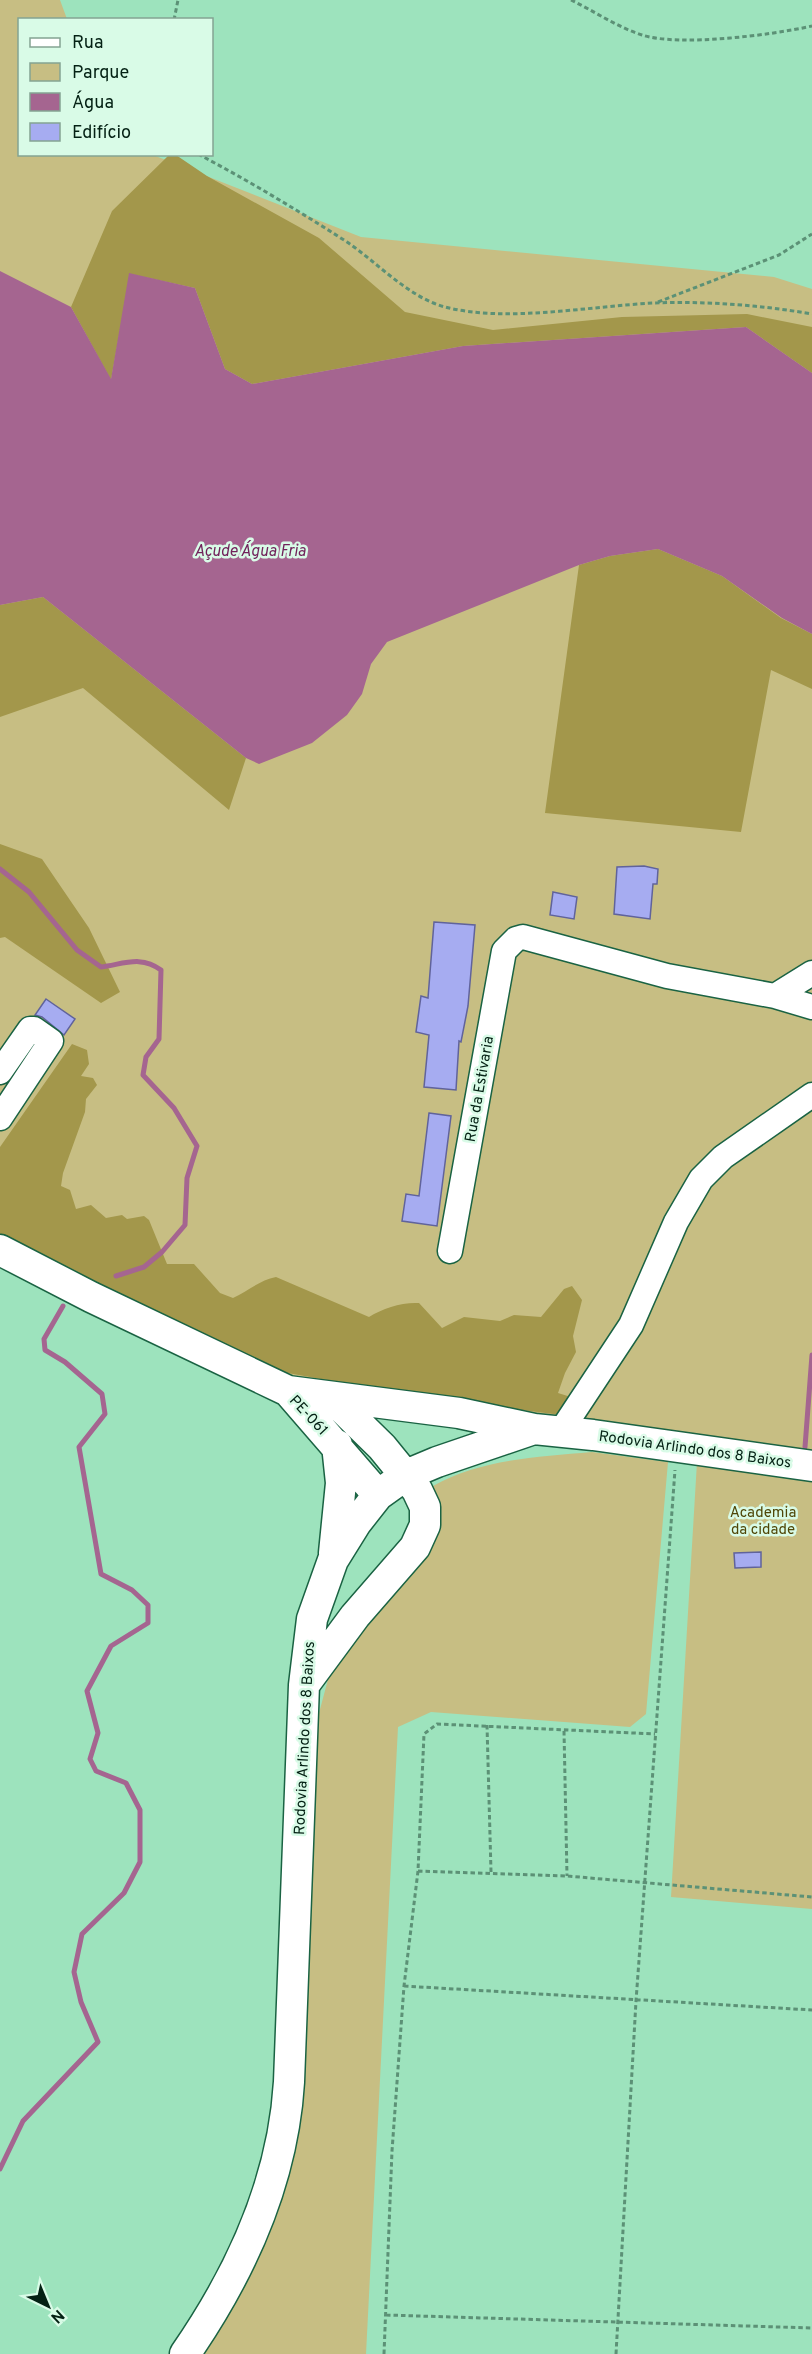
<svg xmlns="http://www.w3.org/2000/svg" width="812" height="2354" viewBox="0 0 812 2354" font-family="Overpass,sans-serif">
  <rect width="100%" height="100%" fill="#9de3bd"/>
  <path fill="#c7be83" d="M0,0h60l7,19 -47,1v134l133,1 208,82 413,40 38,12v1165l-136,-10 -404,-71 -272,-137z
    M592,1452l76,10 -22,252 -16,13 -199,-15 -33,15 -32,627h-168l94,-205 23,-421 15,-56 108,-159 -5,-27c48,-27 104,-29 159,-34z
    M697,1462l115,13v434l-141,-12z"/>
  <path fill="#a3974b" d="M169,155h7l31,21 112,62 86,74 88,18 129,-13 125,-3 65,13v46l-66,-46 -283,19 -211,38 -27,-15 -30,-81 -65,-14 -19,106 -40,-73 41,-96z
    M658,549l64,27 59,42 31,16v55l-41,-19 -30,162 -196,-19 34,-248 31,-9z
    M43,597l203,161 -17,52 -146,-122 -83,29v-112z
    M0,844l42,15 47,69 31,64 -19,11 -96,-66 -5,1z
    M72,1044l15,6 2,14 -8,12 12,2 4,7 -11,14 -1,13 -22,61 -2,13 9,4 6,19 15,-4 15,13 16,-3 5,4 17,-3 5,4 18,44h27l26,29 13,5c15,-7 27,-18 43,-21l93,40c14,-9 33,-15 50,-14l23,25 22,-11 36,4 14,-6 27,2 23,-28 8,-3 10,14 -9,36 3,16 -11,21 -7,20 16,5 -13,17 -140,-18 -150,-27 -271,-135v-88z"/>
  <path fill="#a56590" d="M0,271l71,36 40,72 18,-106 66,15 30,81 27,15 211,-38 283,-19 66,46v261l-30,-16 -60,-42 -64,-27 -48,7 -31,9 -192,77 -16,22 -9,30 -15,21 -35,28 -53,21 -13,-6 -203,-161 -43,8z"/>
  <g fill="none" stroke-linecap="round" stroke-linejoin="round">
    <path stroke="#a56590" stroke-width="5" d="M0,869l29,23 48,58 24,17c23,-3 40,-12 60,3l-2,69 -13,18 -3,18 31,33 23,38 -10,32 -2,47 -23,27 -18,15 -28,9
      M805,1447l7,-92
      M0,2169l23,-48 75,-79 -17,-40 -7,-30 8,-38 42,-41 16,-31v-52l-14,-27 -30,-12 -6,-12 8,-26 -11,-42 24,-45 37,-23v-18l-16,-15 -31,-16 -22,-127 26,-33 -3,-20 -37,-32 -20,-12 -1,-11 19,-33"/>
  </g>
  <path fill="#a6acf1" stroke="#60639b" stroke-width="1.5" d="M644,866l14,3 -1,15h-4l-3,35 -36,-5 3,-47z
    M553,892l24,5 -3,22 -24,-4z
    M434,922l41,3 -7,81 -7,36 -2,-1 -3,49 -32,-3 5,-52 -13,-3 5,-36 7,2z
    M46,999l29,20 -11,16 -22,-18 -7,-2z
    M429,1113l22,3 -14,110 -35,-5 4,-27 13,2z
    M761,1552v15l-26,1 -1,-15z"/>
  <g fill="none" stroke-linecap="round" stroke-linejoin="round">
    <defs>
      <path id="minor" d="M775,996l37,-23
        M0,1072l30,-43h4l17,12 -51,77
        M450,1251l54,-300 12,-12 7,-2 144,39 108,20 37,11
        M561,1431l70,-106 45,-103 25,-43 22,-22 89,-62"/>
      <path id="major" d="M0,1250l91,47 197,94 171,22 75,16
        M288,1391l90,104
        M334,1553l7,-70 -4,-38
        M304,1685l51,-69 60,-69 10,-22v-18l-8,-17 -35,-43 -49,-48
        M185,2354c56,-81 98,-172 104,-272l15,-397 8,-66 21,-59 23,-37 22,-28 28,-20 31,-13 97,-33 59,6 219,31"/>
    </defs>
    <use href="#minor" stroke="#1a6343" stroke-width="27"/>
    <use href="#major" stroke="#1a6343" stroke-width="33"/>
    <path stroke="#5c9176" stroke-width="3" stroke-dasharray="4.5 3" stroke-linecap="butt" d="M571,0c23,11 46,27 71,35 37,12 130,0 170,-9
      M174,20l4,-20
      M198,154c51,27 101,57 149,88 31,21 61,55 98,65 61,16 145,-1 209,-4 52,-2 106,2 158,11
      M658,302l121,-47 33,-21
      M487,1725l4,147
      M564,1731l3,145
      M418,1871l149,5 245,21
      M404,1986l408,24
      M386,2315l426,13
      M384,2354l8,-203 12,-165 14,-115 6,-137 13,-10 218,10
      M616,2354l20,-353 39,-531"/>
    <use href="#minor" stroke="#fff" stroke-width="24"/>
    <use href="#major" stroke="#fff" stroke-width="30"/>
  </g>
  <g text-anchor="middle" stroke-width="5" stroke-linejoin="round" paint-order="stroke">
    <g font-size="15" fill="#042114" stroke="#d9fbe7">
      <text transform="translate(479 1089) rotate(-80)" y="5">Rua da Estivaria</text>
      <text transform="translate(309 1415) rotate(47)" y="5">PE-061</text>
      <text transform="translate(695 1449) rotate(8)" y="5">Rodovia Arlindo dos 8 Baixos</text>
      <text transform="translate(304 1738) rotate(-87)" y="5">Rodovia Arlindo dos 8 Baixos</text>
    </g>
    <g font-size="15" fill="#4f4607" stroke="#d9fbe7">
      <text x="763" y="1517">Academia<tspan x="763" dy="17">da cidade</tspan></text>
    </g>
    <g font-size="16" font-style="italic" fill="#71225b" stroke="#d9fbe7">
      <text x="250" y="556">Açude Água Fria</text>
    </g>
  </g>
  <rect x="18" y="18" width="195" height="138" fill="#d9fbe7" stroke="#84a493" stroke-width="1.5"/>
  <rect x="30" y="38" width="30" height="9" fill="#ffffff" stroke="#84a493" stroke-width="1.5"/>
  <text x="72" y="48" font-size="18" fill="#042114">Rua</text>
  <rect x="30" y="63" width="30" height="18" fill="#c7be83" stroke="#84a493" stroke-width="1.5"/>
  <text x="72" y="78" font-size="18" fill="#042114">Parque</text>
  <rect x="30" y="93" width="30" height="18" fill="#a56590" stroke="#84a493" stroke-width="1.5"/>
  <text x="72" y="108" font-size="18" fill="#042114">Água</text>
  <rect x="30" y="123" width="30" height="18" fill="#a6acf1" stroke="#84a493" stroke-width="1.5"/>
  <text x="72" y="138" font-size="18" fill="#042114">Edifício</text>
  <g transform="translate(48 2306) rotate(137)" stroke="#d9fbe7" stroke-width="4.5" paint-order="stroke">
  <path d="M0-4.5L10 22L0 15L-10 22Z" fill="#042114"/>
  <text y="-9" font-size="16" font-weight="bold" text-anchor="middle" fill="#042114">N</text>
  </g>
</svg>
